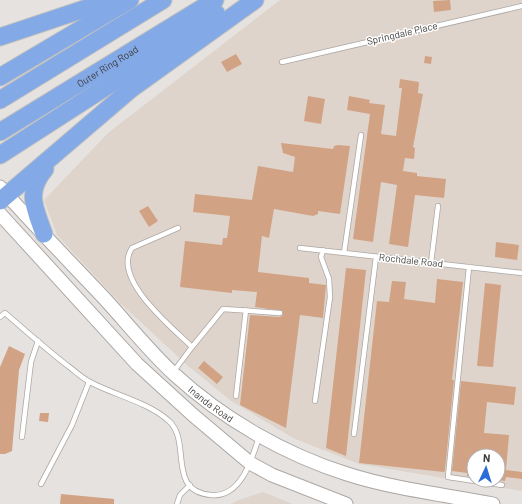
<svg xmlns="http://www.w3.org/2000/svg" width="522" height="504" viewBox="0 0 522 504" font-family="Barlow,sans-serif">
  <rect width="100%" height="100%" fill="#e6e2df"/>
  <path fill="#dfd4cc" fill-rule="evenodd" d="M280,0h242v491l-163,-27 -64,-25 -64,-38 -44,-36 -68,-63 -62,-67 -13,-35 64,-67zM474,456h24v24h-24z
    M263,492l30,12h-62l5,-3z"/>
  <path fill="#d1a384" d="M450,0l1,10 -17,2 -1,-11z
    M236,54l6,10 -15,8 -6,-10z
    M425,56l7,1 -1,7 -7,-1z
    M400,79l19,3 -1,11 5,1 -10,53 2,1 -1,11 -9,-1 -2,13 14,2v3l29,3 -2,19 -29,-3 -7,52 -19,-3 8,-59 -16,-3 -8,60 -20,-3 17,-125 -23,-4 2,-14 21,4 -1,3 16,2 -4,29 15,2 6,-48h-3z
    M308,96l17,3 -4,25 -17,-3z
    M281,143l52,6 1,-3 4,-1 12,1 -10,68 -22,-3v3l-5,2 -39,-7 -5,29 -7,-2 -4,36 51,6v5l17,2 -3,33 -23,-3 -14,113 -46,-23 10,-90 30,2 3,-2v-4l-28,-4 2,-15 -25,-2v3l-52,-6 5,-46 37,4 1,-7h4l3,-22 -37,-4 2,-18 57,6 6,-34 35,6 2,-15 -12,-4z
    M148,206l10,15 -9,6 -10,-16z
    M496,242l23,3 -2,15 -22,-3z
    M346,268l20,2 -20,186 -20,-8z
    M437,279l26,3 -11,98h2l-9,90 -1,2 -85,-9 18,-162 12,1 3,-21 14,1 -2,17 31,4z
    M485,283l16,2 -8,82 -16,-1z
    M9,346l16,8 -6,16 -7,81 -7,3h-5v-87z
    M204,361l19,16 -6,7 -19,-16z
    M461,381l55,6 -2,18 -27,-3 -3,31 25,2 -3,35 16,2v7l-16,-2 -1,4 -7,-1v-24h-24v21l-7,-1v-3l-15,-2z
    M40,413h9l-1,9 -9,-1z
    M61,494l53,5v5h-54z"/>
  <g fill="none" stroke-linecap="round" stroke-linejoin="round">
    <defs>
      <path id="lane" d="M282,62l240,-56
        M300,248l222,25
        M344,253l17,-118
        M431,263l7,-57
        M469,267l-21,210 54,8
        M0,317l5,-4c21,18 41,36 63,53 7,5 14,12 22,16 24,13 58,20 79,39 23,21 -3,70 42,74 30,3 41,-36 48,-58
        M192,347l31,-38 57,4
        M174,371l18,-24c-19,-19 -81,-68 -60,-99l46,-20
        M236,396l10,-86
        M315,401l15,-104 -1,-18 -8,-22 2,-7
        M354,434l22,-177
        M22,437l9,-75 7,-21
        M41,484l31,-59 17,-43
        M177,504l3,-9 10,-10"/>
      <g id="secondary">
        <path id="s1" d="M0,187c34,38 69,74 104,111 23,25 45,53 70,76 49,45 110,80 173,100 47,15 98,21 146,30"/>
        <path d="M0,214l137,150 56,51 57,48 22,12 74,29"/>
      </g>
      <g id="highway">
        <path d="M0,37l111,-37"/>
        <path d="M0,77l130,-77"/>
        <path d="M0,100l163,-100"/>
        <path id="s2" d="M0,132l215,-132"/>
        <path d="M0,155l115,-74 101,-68"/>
        <path d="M0,201l131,-112 124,-89"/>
        <path d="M44,234c-9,-26 -19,-41 1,-65"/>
      </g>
    </defs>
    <use href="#lane" stroke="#aba7a4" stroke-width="6"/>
    <use href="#secondary" stroke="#aba7a4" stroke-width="15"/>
    <use href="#highway" stroke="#c1c1c0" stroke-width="19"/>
    <use href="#lane" stroke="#fff" stroke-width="4.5"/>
    <use href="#secondary" stroke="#fff" stroke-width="13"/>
    <use href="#highway" stroke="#84a9e7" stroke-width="17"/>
  </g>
  <g text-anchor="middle" stroke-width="3" stroke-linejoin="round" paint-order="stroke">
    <g font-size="10" fill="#3e3d3b" stroke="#fff">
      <text transform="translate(402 33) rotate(-13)" y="4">Springdale Place</text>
      <text dy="4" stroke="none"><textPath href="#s2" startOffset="126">Outer Ring Road</textPath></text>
      <text transform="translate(411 260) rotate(6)" y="4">Rochdale Road</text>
      <text dy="4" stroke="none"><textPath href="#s1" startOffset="303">Inanda Road</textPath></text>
    </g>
  </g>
  <g transform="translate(486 468) rotate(4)"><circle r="19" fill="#ffffff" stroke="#b2b1b1"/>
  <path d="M0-3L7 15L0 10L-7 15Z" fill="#2b6cd8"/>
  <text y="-6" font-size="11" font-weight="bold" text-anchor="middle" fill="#3e3d3b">N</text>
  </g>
</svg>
